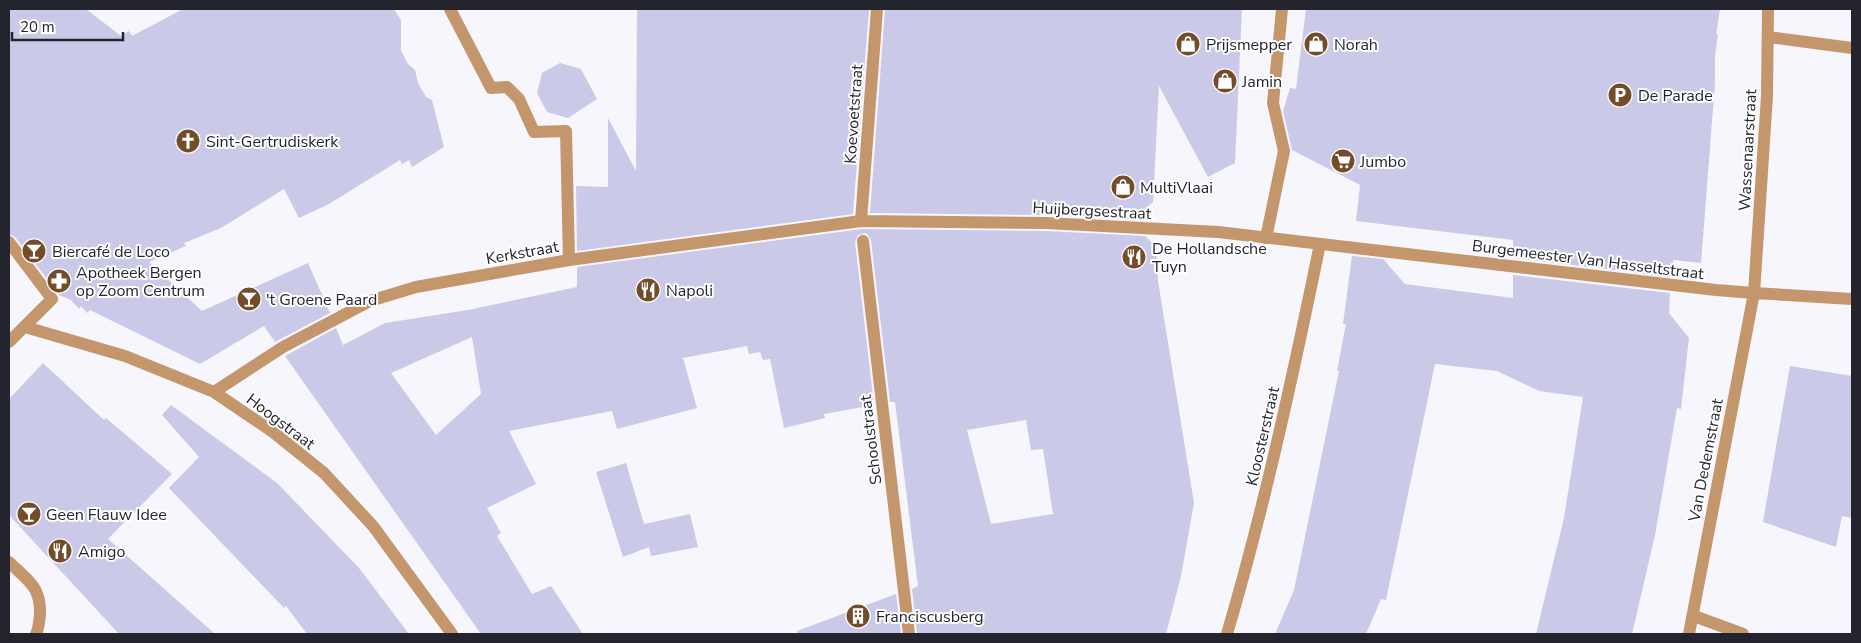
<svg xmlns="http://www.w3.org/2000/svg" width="1861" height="643" viewBox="0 0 1861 643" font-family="'Nunito Sans',sans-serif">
  <rect width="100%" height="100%" fill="#f6f6fc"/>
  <path fill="#cac9e8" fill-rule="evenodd" d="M9,9h77l35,27 8,-5 3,5 51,-27h211l7,11v31l7,13 7,6 3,13 8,14 6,3 12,47 -32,20 -3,-7 -7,4 -2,-4 -71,44 -30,14 -15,-29 -63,39 -37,15 2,3 -37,16 53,49 106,-48 22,50 -55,29 -11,-16 -64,38 -110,-54 -3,3 -6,-7 -2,3 -8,-9 -12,-5 -44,-58 -6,-3z
    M637,9h232l-16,205 -276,37 -1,-65 32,1v-69l28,53z
    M885,9h357l-7,154 -27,14 -49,-91 -6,116 -20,17 -87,-4 -176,-2z
    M1306,9h414l-4,26 2,-1 -3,23v26l-14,180 -28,-3 -1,17 -159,-19v-18l-157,-19 4,-36 -68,-35 -9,-39 7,-23 6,1z
    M560,63l21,6 16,30 -29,19 -21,-6 -10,-19 5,-20z
    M862,229l184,2 99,5 11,10 2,35 36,222 -13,73 -15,58h-249l-5,-45 6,-3 -23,-184h-5l-19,-162 -5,-7 -8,2 -3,7 19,163 -50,9 1,4 -41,10 -14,-69 -7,1 -3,-8 -11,2 -2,-8 -64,12 14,50 -80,21 -5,-18 -103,20 27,53 -49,24 14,25 -4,3 35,58 19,-8 32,48h-102l-196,-278 51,-28 7,17 42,-22 83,-13 109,-23v-20zM472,337l9,57 -45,41 -45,-62zM1026,420l5,30 12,-1 10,65 -62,10 -24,-94z
    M1352,256l31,3 22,25 108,14v-23l157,18 -1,20 20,25 -8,71 -4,-1 -22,127 -23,99h-96l28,-116 19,-121 -44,-6 -42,-20 -62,-7 -49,236 -5,-1 -15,35h-91l19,-44 45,-219h-2l9,-47h-3z
    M43,363l61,57 2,-2 66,56 -64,65 107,95h-96l-110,-119v-116z
    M1790,366l62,10v142l-10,-2 -6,31 -73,-25z
    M171,405l106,78 82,85 50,66h-102l-21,-28 -2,2 -115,-120 30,-31 -37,-42z
    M626,463l18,61 46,-10 8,33 -47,9 -2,-9 -26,10 -27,-85z
    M896,594l5,40h-104v-3z"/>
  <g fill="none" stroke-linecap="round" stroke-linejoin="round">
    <path stroke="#c4966c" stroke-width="12" d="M1694,616l49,18"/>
    <path stroke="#c4966c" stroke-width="12" d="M450,9l41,79 16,-1 12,12 15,33 32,-1 3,129
      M1266,238l18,-87 -11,-48 9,-94
      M9,242l43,57 -43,43
      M9,562c19,19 32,24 31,53 -1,7 -1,13 -4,19"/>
    <path stroke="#c4966c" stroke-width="12" d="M1768,37l84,11
      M861,221l16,-212
      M863,241l46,393
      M25,327l100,29 89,36 59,40 51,41 49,53 79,108
      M214,392l69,-45 87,-46 46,-14 153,-27 292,-39 185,2 172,9 498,58 38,3
      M1227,634c38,-129 66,-259 93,-390"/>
    <path stroke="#c4966c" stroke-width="12" d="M1754,293l98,6
      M1689,634l65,-341 13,-197 1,-87"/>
  </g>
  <defs>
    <symbol id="shop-disc" viewBox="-11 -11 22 22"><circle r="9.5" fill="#734d29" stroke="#fff"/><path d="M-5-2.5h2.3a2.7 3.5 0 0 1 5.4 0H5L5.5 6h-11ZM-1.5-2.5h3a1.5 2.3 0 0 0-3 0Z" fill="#fff"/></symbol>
    <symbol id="parking-disc" viewBox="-11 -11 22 22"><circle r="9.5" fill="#734d29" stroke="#fff"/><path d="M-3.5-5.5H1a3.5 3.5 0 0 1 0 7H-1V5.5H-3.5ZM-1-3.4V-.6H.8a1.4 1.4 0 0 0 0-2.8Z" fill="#fff"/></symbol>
    <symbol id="church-disc" viewBox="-11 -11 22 22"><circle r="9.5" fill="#734d29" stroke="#fff"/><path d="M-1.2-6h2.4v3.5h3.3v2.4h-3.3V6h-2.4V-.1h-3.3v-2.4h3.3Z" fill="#fff"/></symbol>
    <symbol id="supermarket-disc" viewBox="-11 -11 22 22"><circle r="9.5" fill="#734d29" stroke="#fff"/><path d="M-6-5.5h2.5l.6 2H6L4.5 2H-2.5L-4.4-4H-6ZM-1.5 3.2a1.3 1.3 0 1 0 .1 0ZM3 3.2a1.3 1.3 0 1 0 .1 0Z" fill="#fff"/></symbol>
    <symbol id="bar-disc" viewBox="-11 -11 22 22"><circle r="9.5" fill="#734d29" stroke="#fff"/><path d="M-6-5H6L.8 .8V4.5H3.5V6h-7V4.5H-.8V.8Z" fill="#fff"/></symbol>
    <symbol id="restaurant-disc" viewBox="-11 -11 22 22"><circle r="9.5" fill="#734d29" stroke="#fff"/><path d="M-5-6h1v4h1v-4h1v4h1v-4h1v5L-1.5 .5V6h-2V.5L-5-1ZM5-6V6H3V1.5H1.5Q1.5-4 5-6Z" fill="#fff"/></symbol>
    <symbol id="pharmacy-disc" viewBox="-11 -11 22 22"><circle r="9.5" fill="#734d29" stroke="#fff"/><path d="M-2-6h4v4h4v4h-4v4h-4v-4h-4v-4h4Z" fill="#fff"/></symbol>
    <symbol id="building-disc" viewBox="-11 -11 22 22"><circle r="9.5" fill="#734d29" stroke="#fff"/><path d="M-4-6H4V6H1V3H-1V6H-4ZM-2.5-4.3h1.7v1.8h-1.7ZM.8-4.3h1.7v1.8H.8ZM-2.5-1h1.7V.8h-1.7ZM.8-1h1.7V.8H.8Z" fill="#fff"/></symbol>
  </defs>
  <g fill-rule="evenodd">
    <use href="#shop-disc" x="1174" y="30" width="28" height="28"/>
    <use href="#shop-disc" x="1302" y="30" width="28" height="28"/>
    <use href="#shop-disc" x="1211" y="67" width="28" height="28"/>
    <use href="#parking-disc" x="1606" y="81" width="28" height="28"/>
    <use href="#church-disc" x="174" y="127" width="28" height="28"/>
    <use href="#supermarket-disc" x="1329" y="147" width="28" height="28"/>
    <use href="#shop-disc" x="1109" y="173" width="28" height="28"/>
    <use href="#bar-disc" x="20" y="237" width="28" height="28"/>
    <use href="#restaurant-disc" x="1120" y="243" width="28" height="28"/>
    <use href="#pharmacy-disc" x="45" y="267" width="28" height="28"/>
    <use href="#restaurant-disc" x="634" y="276" width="28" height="28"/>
    <use href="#bar-disc" x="235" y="285" width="28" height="28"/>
    <use href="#bar-disc" x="15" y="500" width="28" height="28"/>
    <use href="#restaurant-disc" x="46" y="537" width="28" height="28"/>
    <use href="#building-disc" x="844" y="602" width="28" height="28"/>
  </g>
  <g text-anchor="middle" stroke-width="4" stroke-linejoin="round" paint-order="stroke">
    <g font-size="16" fill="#24242f" stroke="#fff" text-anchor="start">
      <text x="1206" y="50">Prijsmepper</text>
      <text x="1334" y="50">Norah</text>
      <text x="1242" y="87">Jamin</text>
      <text x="1638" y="101">De Parade</text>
      <text x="206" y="147">Sint-Gertrudiskerk</text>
      <text x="1360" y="167">Jumbo</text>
      <text x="1140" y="193">MultiVlaai</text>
      <text x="1152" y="254">De Hollandsche<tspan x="1152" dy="18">Tuyn</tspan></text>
      <text x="52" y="257">Biercafé de Loco</text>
      <text x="76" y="278">Apotheek Bergen<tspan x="76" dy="18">op Zoom Centrum</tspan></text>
      <text x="666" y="296">Napoli</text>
      <text x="266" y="305">'t Groene Paard</text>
      <text x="46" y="520">Geen Flauw Idee</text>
      <text x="78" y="557">Amigo</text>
      <text x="876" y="622">Franciscusberg</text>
    </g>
    <g font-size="16" fill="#24242f" stroke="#fff">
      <text transform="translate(853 114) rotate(-86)" y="6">Koevoetstraat</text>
      <text transform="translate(1747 150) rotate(-87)" y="6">Wassenaarstraat</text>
      <text transform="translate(1092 210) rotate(3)" y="6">Huijbergsestraat</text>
      <text transform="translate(522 252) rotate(-10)" y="6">Kerkstraat</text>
      <text transform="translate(1588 259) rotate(7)" y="6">Burgemeester Van Hasseltstraat</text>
      <text transform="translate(281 421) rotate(37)" y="6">Hoogstraat</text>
      <text transform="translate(1262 436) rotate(-77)" y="6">Kloosterstraat</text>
      <text transform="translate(870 440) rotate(-97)" y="6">Schoolstraat</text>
      <text transform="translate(1705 460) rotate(-79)" y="6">Van Dedemstraat</text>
    </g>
  </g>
  <rect width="1861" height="643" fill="none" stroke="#24242f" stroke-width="20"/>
  <path d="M12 32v8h111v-8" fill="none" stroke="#24242f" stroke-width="2.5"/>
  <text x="20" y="32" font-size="15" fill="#24242f" stroke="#ffffff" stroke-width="4" paint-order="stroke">20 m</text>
</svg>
